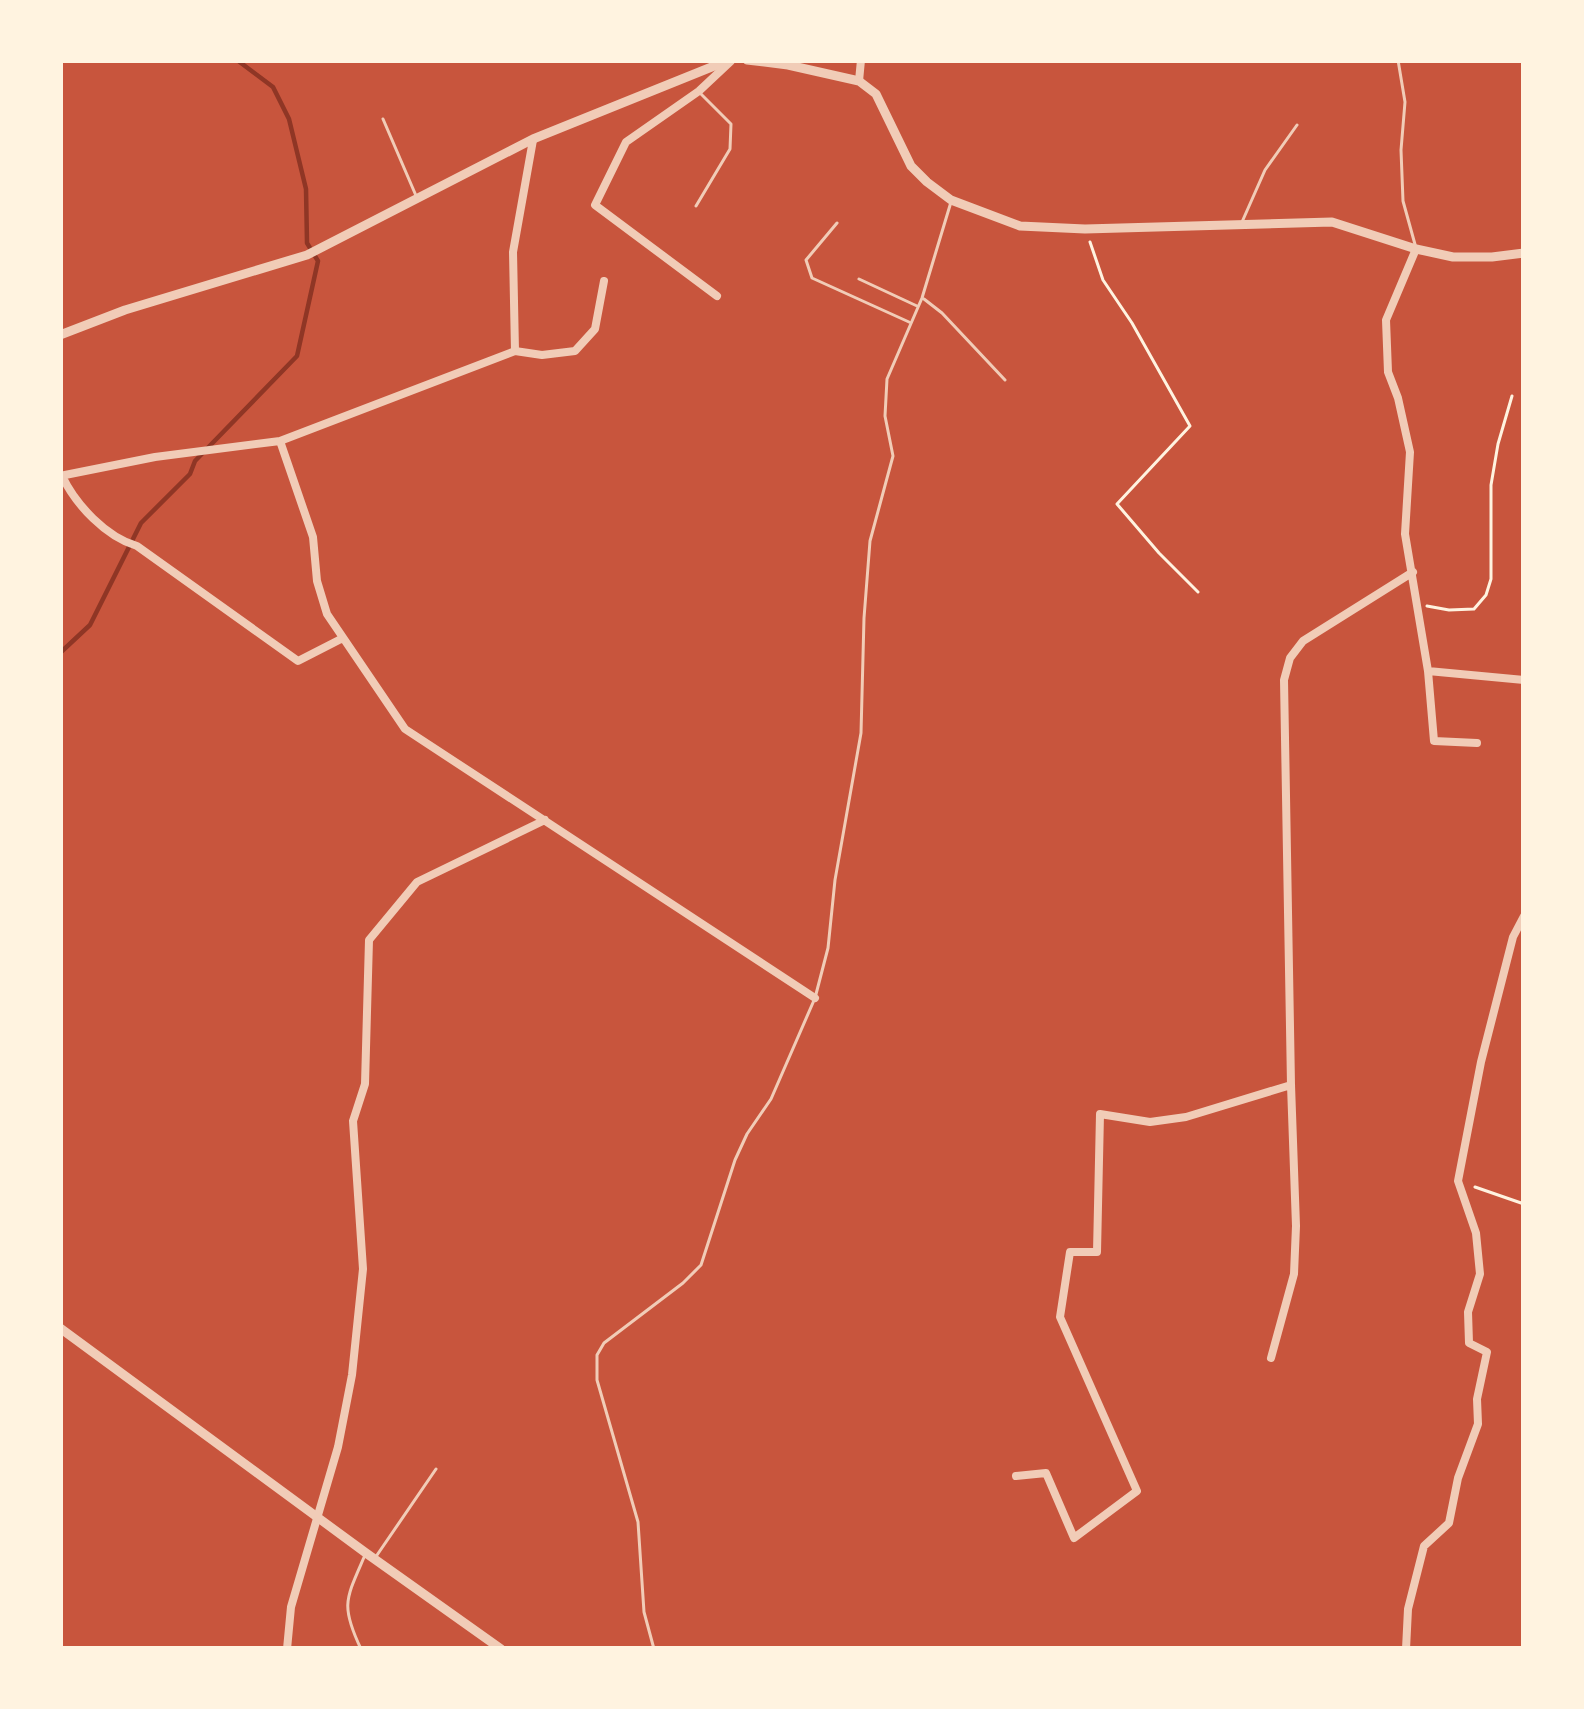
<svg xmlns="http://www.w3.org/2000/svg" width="1584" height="1709" viewBox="0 0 1584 1709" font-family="'Archivo Narrow',sans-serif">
  <rect width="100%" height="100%" fill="#c8553d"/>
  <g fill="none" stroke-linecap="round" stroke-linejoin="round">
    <path stroke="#8f3625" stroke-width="4.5" d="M66,60h3
      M60,653l30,-28 51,-102 49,-49 5,-13 102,-105 21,-95 -11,-18 -1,-54 -17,-70 -16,-32 -36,-27"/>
    <path stroke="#fff3e0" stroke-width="3" d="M1090,242l13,38 29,43 58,103 -73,78 42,49 39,39
      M1427,606l22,4 25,-1 12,-14 5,-16v-94l7,-41 14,-48
      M1475,1187l49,17"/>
    <path stroke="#f1ccb7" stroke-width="3" d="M1398,60l7,42 -4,48 2,51 13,47
      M383,119l34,79
      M696,206l34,-57 1,-25 -31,-31
      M1242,222l23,-52 32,-45
      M837,223l-31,37 6,18 97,44
      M859,279l58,27
      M924,299l18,14 63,67
      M375,1558l61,-89
      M361,1649c-21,-44 -15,-50 4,-94
      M654,1649l-10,-37 -6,-90 -41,-142v-25l7,-12 79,-60 18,-18 34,-105 12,-26 24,-35 44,-101 13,-50 7,-68 26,-147 3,-115 6,-77 23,-85 -8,-40 2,-37 35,-81 29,-96"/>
    <path stroke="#f1ccb7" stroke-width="8" d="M859,81l2,-21
      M1416,249l-30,71 2,52 10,26 12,54 -5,82 23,137 96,9
      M717,296l-122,-91 31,-63 73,-51 32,-30
      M515,351l27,4 33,-4 20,-22 9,-48
      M280,441l33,96 4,44 10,33 78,115 410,269
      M60,476l95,-19 125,-16 235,-90 -2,-99 20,-112
      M62,476c14,29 44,61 75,70l161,115 43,-22
      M1428,671l6,70 43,2
      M1271,1358l23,-84 2,-48 -5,-141 -7,-405 6,-22 13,-17 110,-69
      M1016,1476l30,-3 28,65 63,-47 -77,-174 10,-65h27l3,-138 50,8 36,-5 105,-32
      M287,1649l4,-42 47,-160 14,-72 11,-106 -10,-148 12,-37 4,-144 48,-58 128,-62
      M1406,1649l2,-40 16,-63 25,-23 9,-45 20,-54 -1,-25 10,-47 -18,-9 -1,-31 12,-38 -4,-41 -18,-52 23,-119 32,-125 11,-21"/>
    <path stroke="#f1ccb7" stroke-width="9" d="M747,60l41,5 71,16 17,13 35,72 16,16 24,18 69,26 65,3 247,-7 84,27 37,8h39l32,-4
      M60,335l65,-25 182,-55 226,-116 196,-79
      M60,1328l306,225 135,96"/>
  </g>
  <rect width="1584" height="1709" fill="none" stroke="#fff3e0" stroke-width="126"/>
</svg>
